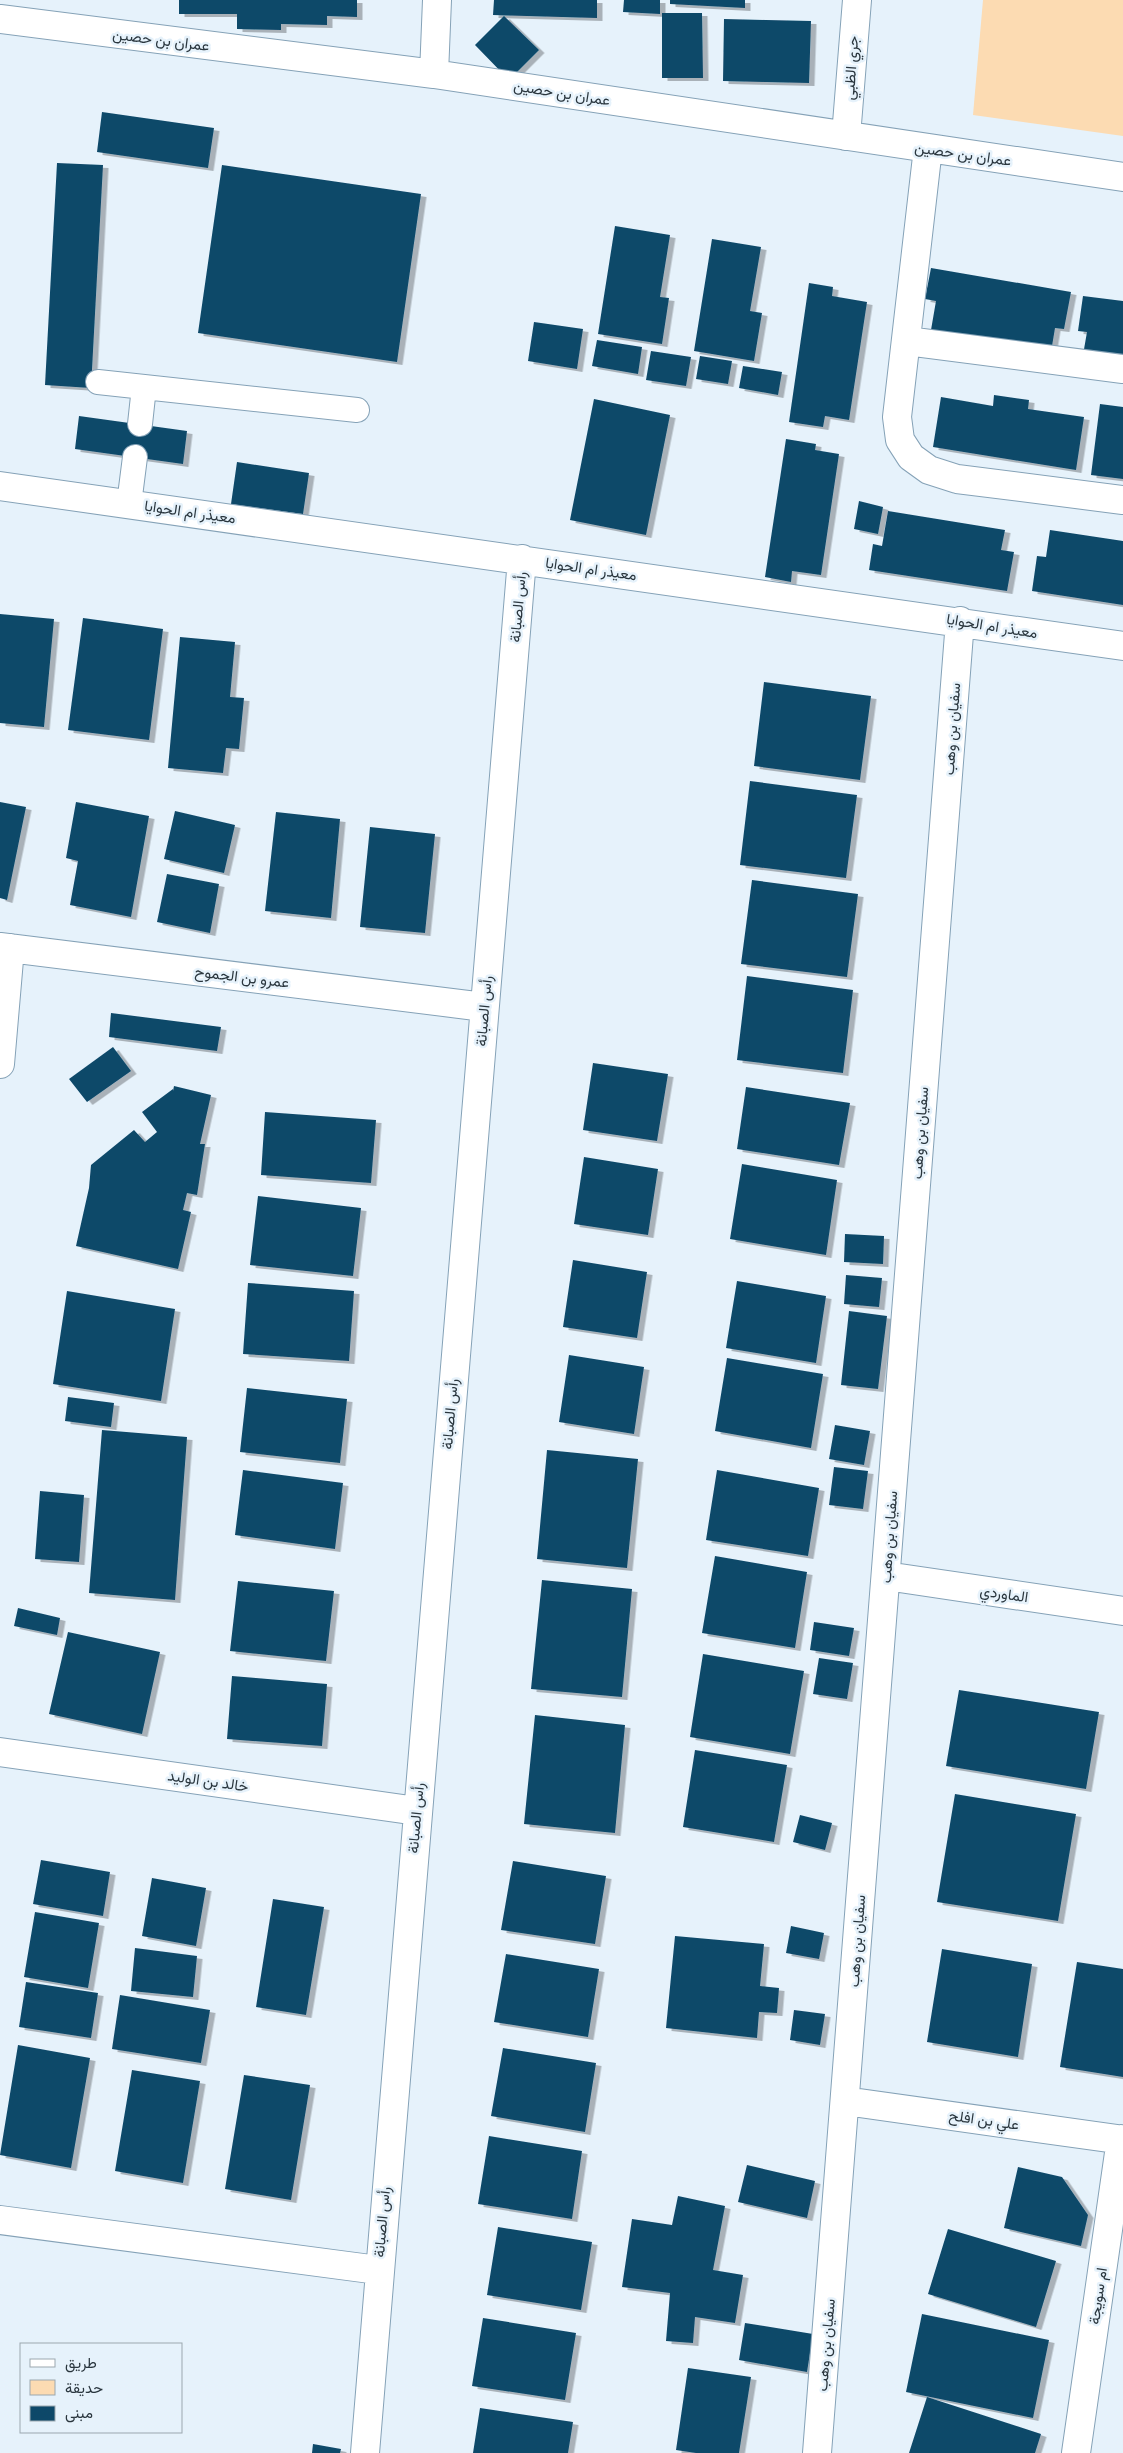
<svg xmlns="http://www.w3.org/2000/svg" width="1123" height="2453" viewBox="0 0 1123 2453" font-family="Lato,Vazirmatn,sans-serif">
  <defs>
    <filter id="shadow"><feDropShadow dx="5.5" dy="3" stdDeviation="0" flood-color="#0004"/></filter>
  </defs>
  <rect width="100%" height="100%" fill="#e6f2fb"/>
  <path fill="#fcdbb2" d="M983,0h140v136l-150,-21z"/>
  <path fill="#0d4869" filter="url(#shadow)" d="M179,0h178v17l-30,-1v9l-46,-1v6l-44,-1v-15h-58z
    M494,0h103v18l-104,-3z
    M624,0h36v14l-37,-2z
    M670,0h75v8l-75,-4z
    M662,13h40l1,65h-41z
    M504,16l35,34 -30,30 -34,-35z
    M724,19l87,2 -2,62 -86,-2z
    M102,112l112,16 -6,40 -111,-16z
    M57,163l46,2 -12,223 -46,-3z
    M222,165l199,29 -24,168 -199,-29z
    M615,226l55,9 -10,62 9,1 -7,46 -64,-10z
    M712,239l49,8 -11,64 12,2 -8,48 -60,-10z
    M931,268l140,24 -7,37 -9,-1 -4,24 -120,-22 5,-29 -11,-2z
    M809,283l24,4 -1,9 35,6 -18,118 -24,-4 -2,11 -34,-5z
    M1083,296l40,5v60l-40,-6 4,-23 -9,-1z
    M534,322l49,7 -6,40 -49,-8z
    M597,340l45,7 -4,27 -46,-8z
    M651,351l40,6 -5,29 -40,-6z
    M700,356l32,5 -4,23 -32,-5z
    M743,366l39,6 -4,23 -39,-7z
    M994,395l35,5 -1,9 56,8 -8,53 -143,-23 8,-50 52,9z
    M594,399l76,16 -24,120 -76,-15z
    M1100,404l23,3v72l-32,-4z
    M79,416l108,15 -4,33 -108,-15z
    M786,439l30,5 -1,6 24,4 -18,121 -29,-4 -1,11 -26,-5z
    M237,462l72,11 -6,41 -72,-10z
    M859,501l24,6 -5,27 -24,-5z
    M888,511l117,19 -4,20 13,2 -7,39 -138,-21 4,-26 9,2z
    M1050,530l73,11v64l-91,-14 5,-35 9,1z
    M0,614l54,5 -10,108 -44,-4z
    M83,618l80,11 -14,111 -81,-10z
    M180,637l55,5 -5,55 14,1 -5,51 -13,-1 -3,25 -55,-5z
    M764,682l107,14 -11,84 -106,-14z
    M750,781l107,14 -11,83 -106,-13z
    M0,802l26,5 -19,93 -7,-2z
    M76,802l73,14 -18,101 -61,-12 8,-44 -12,-3z
    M175,811l60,14 -11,48 -60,-14z
    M276,812l64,7 -9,99 -66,-7z
    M370,827l65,7 -10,99 -65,-6z
    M167,874l52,10 -9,49 -53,-11z
    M752,880l106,14 -11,83 -106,-13z
    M747,976l106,14 -10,83 -106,-13z
    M111,1013l110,14 -4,24 -108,-14z
    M113,1047l18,24 -44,31 -18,-23z
    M593,1063l75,11 -11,67 -74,-11z
    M174,1086l37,9 -11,49h5l-8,51 -10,-2 -4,17 8,2 -13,57 -102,-23 13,-58 2,-23 43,-35 11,12 12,-10 -15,-20 31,-23v2z
    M746,1087l104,16 -11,62 -102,-16z
    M265,1112l111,8 -5,63 -110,-8z
    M584,1157l74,12 -10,66 -74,-11z
    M742,1164l95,16 -11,75 -96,-16z
    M258,1196l103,12 -8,68 -103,-11z
    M845,1234l39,2 -1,28 -39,-2z
    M573,1260l74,12 -10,66 -74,-11z
    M846,1275l36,3 -3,29 -35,-3z
    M737,1281l89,15 -10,67 -90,-15z
    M248,1283l106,8 -5,70 -106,-7z
    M67,1291l108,18 -14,92 -108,-17z
    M849,1311l38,5 -9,73 -37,-4z
    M569,1355l75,12 -10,67 -75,-12z
    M727,1358l96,16 -12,74 -96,-17z
    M247,1388l100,11 -7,64 -100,-11z
    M68,1397l46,6 -3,24 -46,-6z
    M835,1425l35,6 -6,34 -35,-6z
    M102,1430l85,7 -12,163 -86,-7z
    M547,1450l91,9 -11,109 -90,-9z
    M834,1467l34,4 -5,38 -34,-4z
    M243,1470l100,13 -8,66 -100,-14z
    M717,1470l102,18 -11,68 -102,-16z
    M40,1491l44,4 -5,67 -44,-3z
    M715,1556l92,16 -12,76 -93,-15z
    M542,1580l90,9 -10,108 -91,-8z
    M238,1581l96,10 -8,70 -96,-10z
    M18,1608l42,10 -3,17 -43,-9z
    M814,1622l40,6 -5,28 -39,-6z
    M68,1632l92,20 -18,82 -93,-20z
    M703,1654l101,17 -14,83 -100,-17z
    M819,1658l34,5 -6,36 -34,-5z
    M232,1676l95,8 -5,62 -95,-7z
    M959,1690l140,22 -13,77 -140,-23z
    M535,1715l90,10 -10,108 -91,-9z
    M695,1750l92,15 -13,77 -91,-15z
    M955,1794l121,20 -18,107 -121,-19z
    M800,1815l32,8 -7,27 -32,-8z
    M41,1860l69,12 -7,44 -70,-12z
    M513,1861l93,15 -11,68 -94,-14z
    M152,1878l54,10 -10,58 -54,-10z
    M273,1899l51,8 -18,108 -50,-8z
    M35,1912l64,11 -11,65 -64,-11z
    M791,1926l33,7 -5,26 -33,-6z
    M675,1936l89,8 -4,42 19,2 -2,25 -18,-1 -2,26 -91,-10z
    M135,1948l62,8 -4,41 -62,-6z
    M942,1949l90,15 -14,93 -91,-15z
    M506,1954l93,15 -11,68 -94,-15z
    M1077,1962l46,7v108l-63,-10z
    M26,1982l72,11 -7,45 -72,-11z
    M120,1995l90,15 -9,53 -89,-14z
    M794,2010l31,4 -5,31 -30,-5z
    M18,2045l72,13 -19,110 -71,-13z
    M503,2048l93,15 -11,69 -94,-16z
    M132,2070l68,11 -17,102 -68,-12z
    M244,2075l66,10 -19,115 -66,-11z
    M489,2136l93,15 -10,68 -94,-15z
    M747,2165l68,16 -8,37 -69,-16z
    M1018,2167l44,10 26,38 -7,31 -77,-18z
    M678,2196l47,10 -12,64 30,5 -8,48 -40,-6 -2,26 -27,-2 4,-48 -48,-6 10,-68 40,6z
    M498,2227l94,15 -11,68 -94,-15z
    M948,2229l108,32 -20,66 -108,-33z
    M922,2314l127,26 -16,78 -127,-26z
    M483,2318l93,15 -11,67 -93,-14z
    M745,2323l68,11 -6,38 -68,-12z
    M688,2368l63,9 -12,76h-43l-20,-3z
    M927,2397l114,37 -6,19h-126z
    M480,2408l93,14 -5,31h-95z
    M313,2444l28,5 -1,4h-28z"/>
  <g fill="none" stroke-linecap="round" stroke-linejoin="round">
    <defs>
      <path id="lane" d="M98,382l259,28
        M140,424l4,-37
        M129,504l6,-47"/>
      <path id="street" d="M0,19l434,55 689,103
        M434,74l3,-74
        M846,136l11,-136
        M928,148l-31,269 3,23 11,17 18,13 28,9 166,21
        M907,341l216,28
        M0,486l1123,160
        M0,947l484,60
        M0,1064l10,-116
        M886,1576l237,35
        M0,1752l417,59
        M845,2101l278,39
        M0,2220l378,50
        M365,2453l157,-1894
        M817,2453l143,-1832
        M1076,2453l45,-314"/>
    </defs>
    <use href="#lane" stroke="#85a2b7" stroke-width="26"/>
    <use href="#street" stroke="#85a2b7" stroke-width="30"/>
    <use href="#lane" stroke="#fff" stroke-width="24"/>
    <use href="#street" stroke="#fff" stroke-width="28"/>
  </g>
  <g text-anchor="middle" stroke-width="5" stroke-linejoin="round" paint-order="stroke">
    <g font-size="15" fill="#2a363e" stroke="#e6f2fb">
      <text transform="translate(161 40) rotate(7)" y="5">عمران بن حصين</text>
      <text transform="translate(851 68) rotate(-86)" y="5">جري الظبي</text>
      <text transform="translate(562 93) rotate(9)" y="5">عمران بن حصين</text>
      <text transform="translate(963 154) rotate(8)" y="5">عمران بن حصين</text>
      <text transform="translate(190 512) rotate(8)" y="5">معيذر ام الحوايا</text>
      <text transform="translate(591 569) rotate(8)" y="5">معيذر ام الحوايا</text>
      <text transform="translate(518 607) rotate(-85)" y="5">رأس الصبانة</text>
      <text transform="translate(992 626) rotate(9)" y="5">معيذر ام الحوايا</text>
      <text transform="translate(952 729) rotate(-86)" y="5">سفيان بن وهب</text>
      <text transform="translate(242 977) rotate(7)" y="5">عمرو بن الجموح</text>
      <text transform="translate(484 1011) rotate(-85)" y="5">رأس الصبانة</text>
      <text transform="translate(920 1133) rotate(-86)" y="5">سفيان بن وهب</text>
      <text transform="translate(450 1414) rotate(-85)" y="5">رأس الصبانة</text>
      <text transform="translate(889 1537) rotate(-86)" y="5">سفيان بن وهب</text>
      <text transform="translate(1004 1594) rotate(8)" y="5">الماوردي</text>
      <text transform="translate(208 1781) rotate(8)" y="5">خالد بن الوليد</text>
      <text transform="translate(416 1818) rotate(-85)" y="5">رأس الصبانة</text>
      <text transform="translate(857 1941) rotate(-86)" y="5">سفيان بن وهب</text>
      <text transform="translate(984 2120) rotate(8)" y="5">علي بن افلح</text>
      <text transform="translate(382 2222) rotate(-85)" y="5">رأس الصبانة</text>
      <text transform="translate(1098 2296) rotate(-82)" y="5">ام سويجة</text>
      <text transform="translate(826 2345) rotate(-85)" y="5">سفيان بن وهب</text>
    </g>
  </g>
  <rect x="20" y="2343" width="162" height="90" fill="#e6f2fb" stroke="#9ba7af"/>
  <rect x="30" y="2359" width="25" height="8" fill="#ffffff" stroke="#9ba7af"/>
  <text x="65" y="2368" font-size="15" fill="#2a363e">طريق</text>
  <rect x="30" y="2380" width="25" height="15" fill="#fcdbb2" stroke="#9ba7af"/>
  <text x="65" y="2393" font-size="15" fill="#2a363e">حديقة</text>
  <rect x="30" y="2406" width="25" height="15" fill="#0d4869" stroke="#9ba7af"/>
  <text x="65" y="2418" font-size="15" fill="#2a363e">مبنى</text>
</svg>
